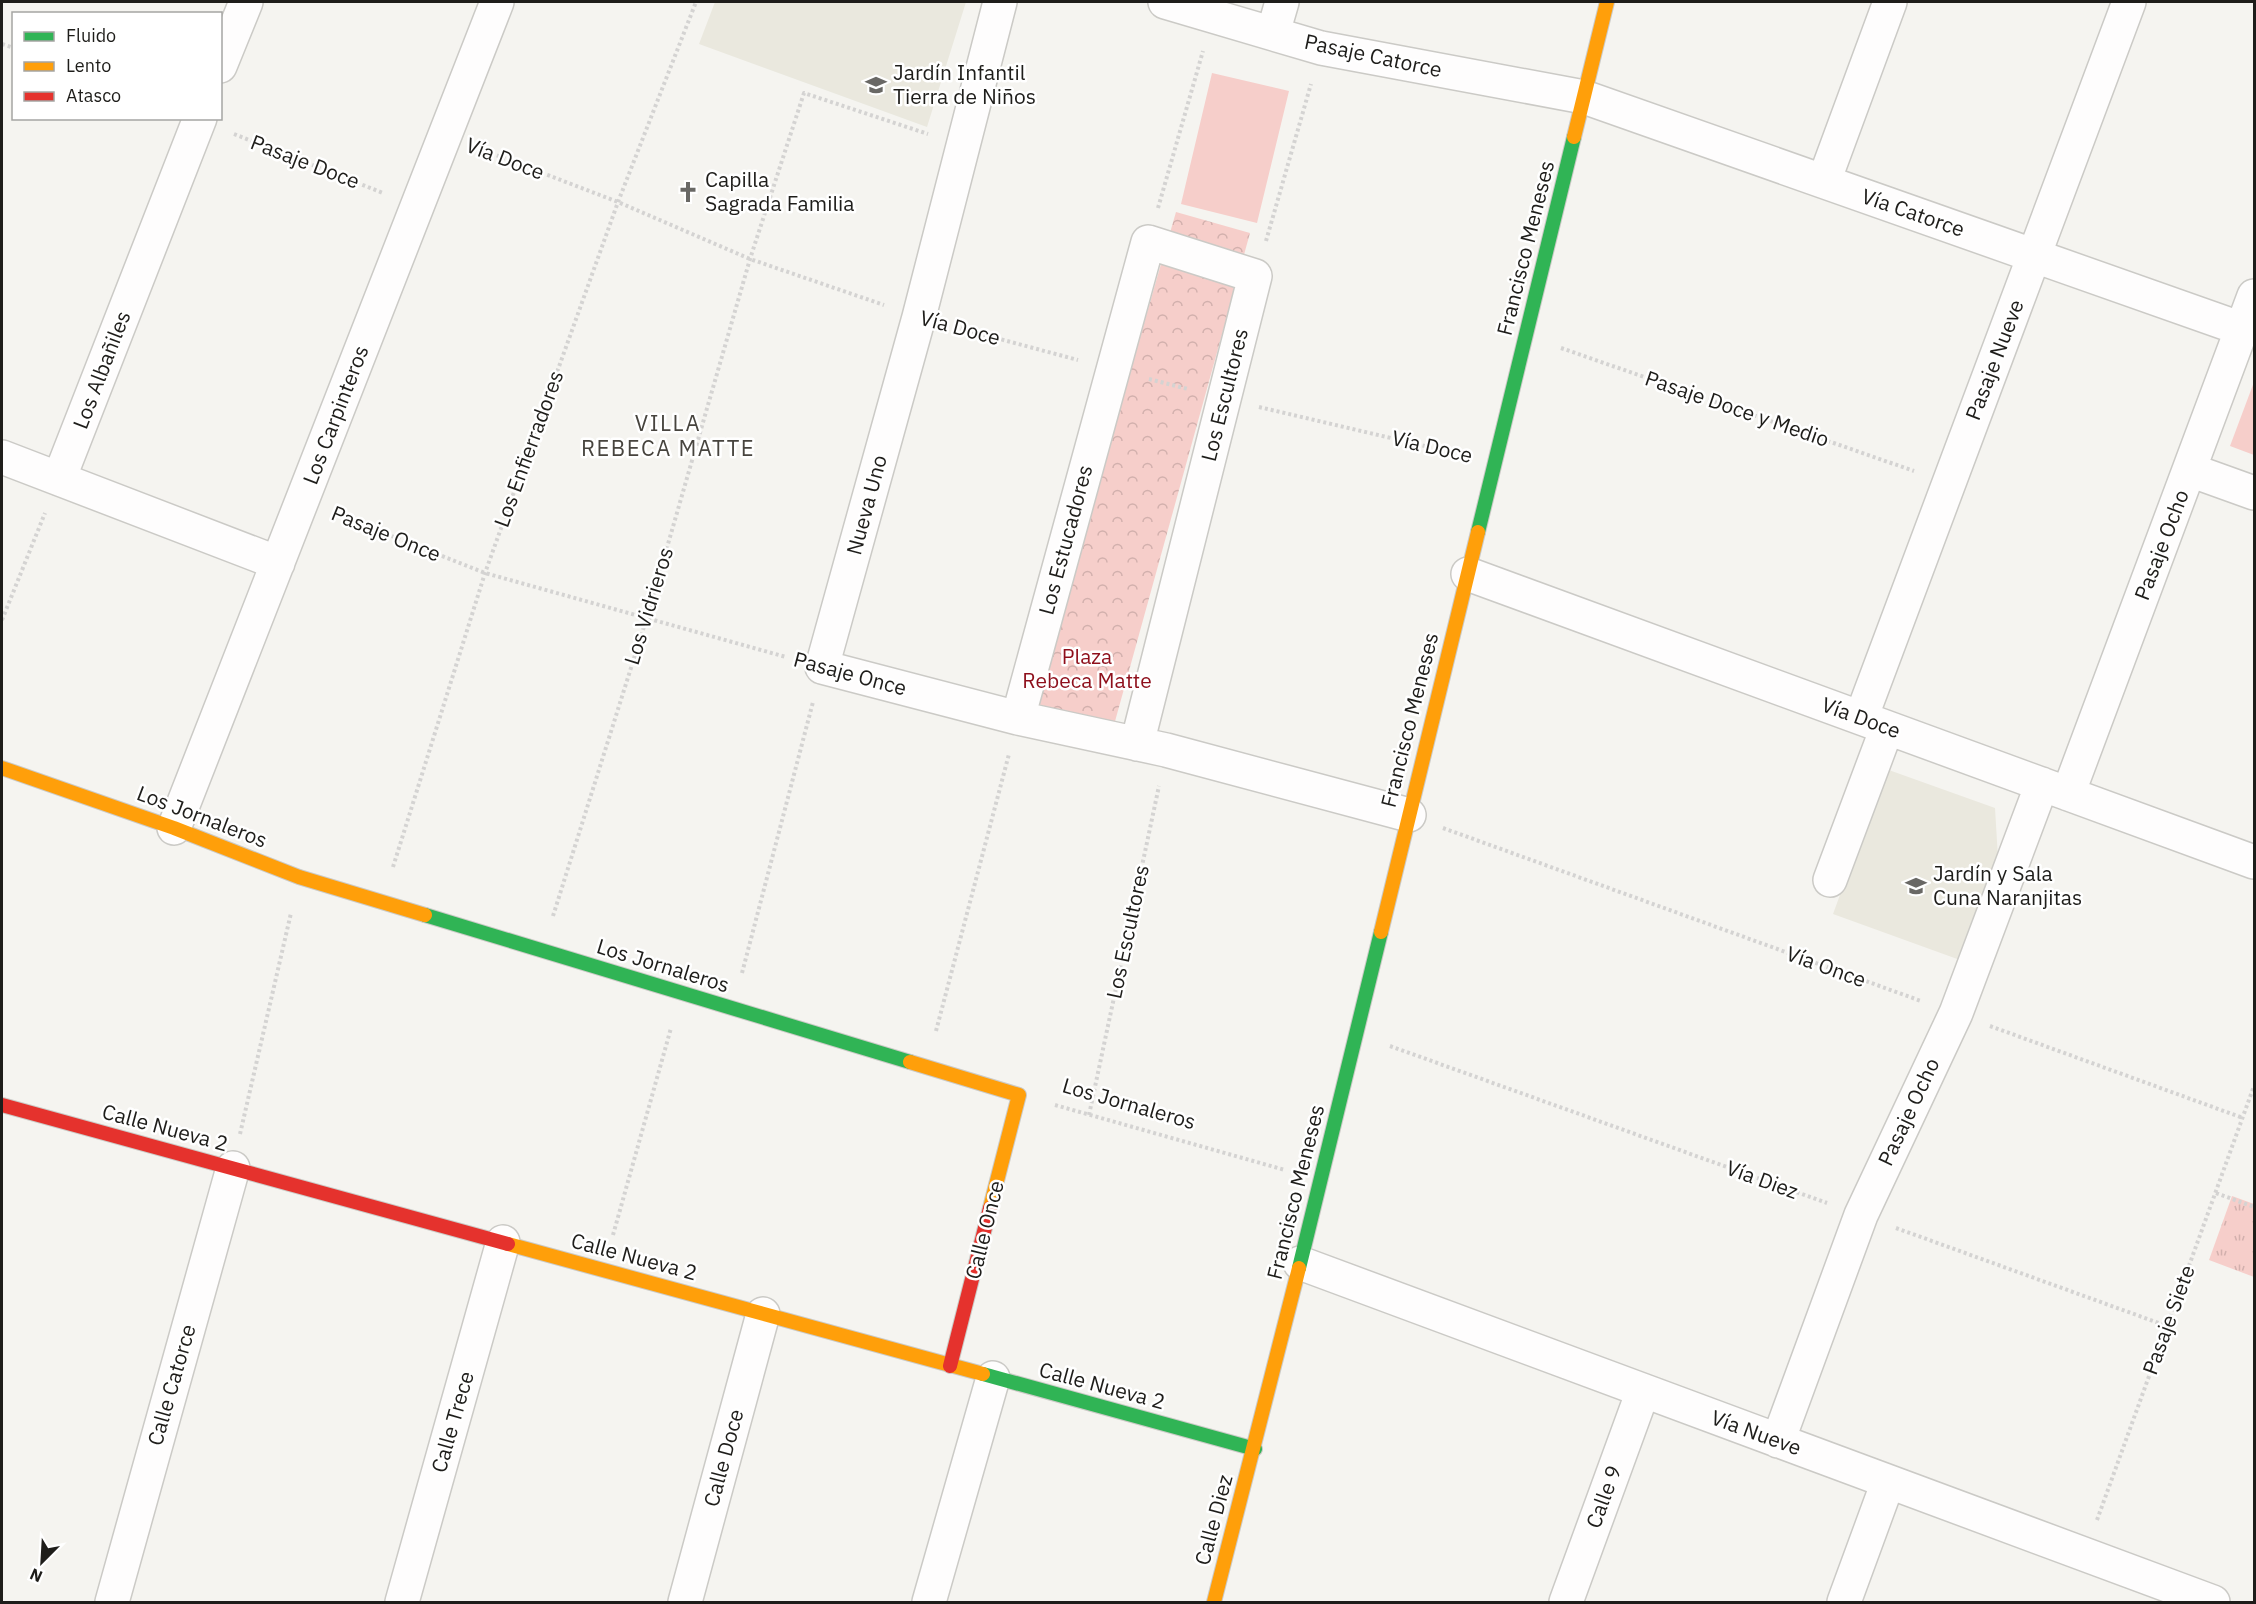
<svg xmlns="http://www.w3.org/2000/svg" width="2256" height="1604" viewBox="0 0 2256 1604" font-family="'IBM Plex Sans',sans-serif">
  <defs>
    <pattern id="grass-tufts" width="24" height="20" patternUnits="userSpaceOnUse" patternTransform="scale(1.5)"><rect width="24" height="20" fill="#f6ceca"/><path d="M3 7l-1-3M5 7V3M7 7l1-3M15 17l-1-3M17 17v-4M19 17l1-3" fill="none" stroke="#d2b0ad"/></pattern>
    <pattern id="park-crowns" width="20" height="18" patternUnits="userSpaceOnUse" patternTransform="scale(1.5)"><rect width="20" height="18" fill="#f6ceca"/><path d="M2 6a3 3 0 1 1 6 0M12 15a3 3 0 1 1 6 0" fill="none" stroke="#d2b0ad"/></pattern>
  </defs>
  <rect width="100%" height="100%" fill="#f5f4f0"/>
  <path fill="#eae8de" d="M715,2h251l-39,125 -228,-83z
    M1886,769l109,39 3,50 -38,102 -127,-46z"/>
  <path fill="url(#grass-tufts)" d="M2232,1196l22,8v73l-45,-17z"/>
  <path fill="url(#park-crowns)" d="M1176,212l74,21 -136,492 -80,-20z"/>
  <path fill="#f6ceca" d="M1212,73l77,18 -32,132 -76,-19z
    M2254,382v73l-24,-9z"/>
  <g fill="none" stroke-linecap="round" stroke-linejoin="round">
    <defs>
      <path id="street" d="M1000,2l-81,315 -97,350 196,51 148,32 243,65
        M1165,2l156,46 263,49 658,232
        M1273,33l9,-31
        M220,66l26,-64
        M1824,181l66,-179
        M2,457l276,106
        M2190,470l64,23
        M59,479l141,-361
        M1468,574l786,288
        M1018,718l130,-476 107,34 -118,468
        M1861,718l268,-716
        M2068,794l186,-498
        M174,828l323,-826
        M1830,880l57,-152
        M1300,1263l913,339
        M1778,1441l83,-226 95,-202 86,-229
        M112,1602l121,-434
        M402,1602l101,-360
        M685,1602l78,-288
        M929,1602l64,-224
        M1566,1602l77,-211
        M1844,1602l44,-120"/>
      <path id="fast" d="M1478,532l96,-395
        M425,915l485,147
        M1299,1268l82,-336
        M983,1374l272,75"/>
      <path id="slow" d="M1574,137l33,-135
        M2,768l172,60 125,49 126,38
        M1381,932l97,-400
        M910,1062l109,33 -29,113
        M508,1244l475,130
        M1214,1602l85,-334"/>
      <path id="jam" d="M2,1105l506,139
        M950,1366l40,-158"/>
    </defs>
    <use href="#street" stroke="#cbcac6" stroke-width="36"/>
    <use href="#fast" stroke="#cbcac6" stroke-width="16"/>
    <use href="#slow" stroke="#cbcac6" stroke-width="16"/>
    <use href="#jam" stroke="#cbcac6" stroke-width="16"/>
    <path stroke="#d4d3d2" stroke-width="4" stroke-dasharray="3 3" stroke-linecap="butt" d="M2,44l12,4
      M234,134l149,59
      M480,149l138,53 132,57 134,46
      M1158,208l45,-157
      M1266,241l45,-157
      M955,327l123,33
      M1561,348l353,123
      M1149,379l39,10
      M1259,407l200,47
      M336,514l149,59 301,84
      M2,620l43,-107
      M1443,828l478,173
      M393,867l92,-294 133,-371 78,-200
      M553,916l94,-299 103,-358 54,-166 124,41
      M742,973l71,-271
      M1990,1026l253,92
      M936,1031l73,-277
      M1390,1046l437,157
      M1055,1105l230,65
      M1089,1115l70,-329
      M240,1134l51,-221
      M2216,1193l38,14
      M1896,1228l271,98
      M613,1235l58,-207
      M2097,1520l157,-434"/>
    <use href="#street" stroke="#fefdfd" stroke-width="33"/>
    <use href="#fast" stroke="#30b455" stroke-width="14"/>
    <use href="#slow" stroke="#ff9f0a" stroke-width="14"/>
    <use href="#jam" stroke="#e5322d" stroke-width="14"/>
  </g>
  <defs>
    <symbol id="school-bare" viewBox="-9 -9 18 18"><path d="M0-5L7-2L0 1L-7-2ZM-4 1L0 2.5L4 1V4Q0 6-4 4Z" fill="#696865" stroke="#fff" stroke-width="2.5" paint-order="stroke"/></symbol>
    <symbol id="church-bare" viewBox="-9 -9 18 18"><path d="M-1.2-6h2.4v3.5h3.3v2.4h-3.3V6h-2.4V-.1h-3.3v-2.4h3.3Z" fill="#696865" stroke="#fff" stroke-width="2.5" paint-order="stroke"/></symbol>
  </defs>
  <g fill-rule="evenodd">
    <use href="#school-bare" x="861" y="70" width="30" height="30"/>
    <use href="#church-bare" x="673" y="177" width="30" height="30"/>
    <use href="#school-bare" x="1901" y="871" width="30" height="30"/>
  </g>
  <g text-anchor="middle" stroke-width="5" stroke-linejoin="round" paint-order="stroke">
    <g font-size="21" fill="#1e1d1a" stroke="#fff">
      <text transform="translate(1373 56) rotate(12)" y="7">Pasaje Catorce</text>
      <text transform="translate(505 159) rotate(21)" y="7">Vía Doce</text>
      <text transform="translate(305 162) rotate(21)" y="7">Pasaje Doce</text>
      <text transform="translate(1913 213) rotate(19)" y="7">Vía Catorce</text>
      <text transform="translate(1526 248) rotate(-76)" y="7">Francisco Meneses</text>
      <text transform="translate(960 328) rotate(15)" y="7">Vía Doce</text>
      <text transform="translate(1995 360) rotate(-69)" y="7">Pasaje Nueve</text>
      <text transform="translate(102 370) rotate(-69)" y="7">Los Albañiles</text>
      <text transform="translate(1225 395) rotate(-76)" y="7">Los Escultores</text>
      <text transform="translate(1737 409) rotate(19)" y="7">Pasaje Doce y Medio</text>
      <text transform="translate(336 415) rotate(-69)" y="7">Los Carpinteros</text>
      <text transform="translate(1432 447) rotate(13)" y="7">Vía Doce</text>
      <text transform="translate(529 449) rotate(-70)" y="7">Los Enfierradores</text>
      <text transform="translate(867 505) rotate(-75)" y="7">Nueva Uno</text>
      <text transform="translate(386 534) rotate(22)" y="7">Pasaje Once</text>
      <text transform="translate(1066 540) rotate(-75)" y="7">Los Estucadores</text>
      <text transform="translate(2162 545) rotate(-69)" y="7">Pasaje Ocho</text>
      <text transform="translate(649 606) rotate(-73)" y="7">Los Vidrieros</text>
      <text transform="translate(850 674) rotate(15)" y="7">Pasaje Once</text>
      <text transform="translate(1861 718) rotate(20)" y="7">Vía Doce</text>
      <text transform="translate(1410 720) rotate(-76)" y="7">Francisco Meneses</text>
      <text transform="translate(202 817) rotate(21)" y="7">Los Jornaleros</text>
      <text transform="translate(1128 932) rotate(-78)" y="7">Los Escultores</text>
      <text transform="translate(663 966) rotate(17)" y="7">Los Jornaleros</text>
      <text transform="translate(1826 967) rotate(20)" y="7">Vía Once</text>
      <text transform="translate(1129 1104) rotate(16)" y="7">Los Jornaleros</text>
      <text transform="translate(1909 1112) rotate(-65)" y="7">Pasaje Ocho</text>
      <text transform="translate(165 1128) rotate(15)" y="7">Calle Nueva 2</text>
      <text transform="translate(1762 1180) rotate(20)" y="7">Vía Diez</text>
      <text transform="translate(1296 1192) rotate(-76)" y="7">Francisco Meneses</text>
      <text transform="translate(985 1230) rotate(-76)" y="7">Calle Once</text>
      <text transform="translate(634 1257) rotate(15)" y="7">Calle Nueva 2</text>
      <text transform="translate(2169 1320) rotate(-70)" y="7">Pasaje Siete</text>
      <text transform="translate(172 1385) rotate(-74)" y="7">Calle Catorce</text>
      <text transform="translate(1102 1386) rotate(15)" y="7">Calle Nueva 2</text>
      <text transform="translate(453 1422) rotate(-74)" y="7">Calle Trece</text>
      <text transform="translate(1756 1433) rotate(20)" y="7">Vía Nueve</text>
      <text transform="translate(724 1458) rotate(-75)" y="7">Calle Doce</text>
      <text transform="translate(1604 1497) rotate(-70)" y="7">Calle 9</text>
      <text transform="translate(1214 1520) rotate(-75)" y="7">Calle Diez</text>
    </g>
    <g font-size="21" fill="#1e1d1a" stroke="#fff" text-anchor="start">
      <text x="893" y="80">Jardín Infantil<tspan x="893" dy="24">Tierra de Niños</tspan></text>
      <text x="705" y="187">Capilla<tspan x="705" dy="24">Sagrada Familia</tspan></text>
      <text x="1933" y="881">Jardín y Sala<tspan x="1933" dy="24">Cuna Naranjitas</tspan></text>
    </g>
    <g font-size="21" fill="#8e0f1b" stroke="#fff">
      <text x="1087" y="664">Plaza<tspan x="1087" dy="24">Rebeca Matte</tspan></text>
    </g>
    <g font-size="22" letter-spacing="1.5" fill="#47443e" stroke="#fff">
      <text x="668" y="431">VILLA<tspan x="668" dy="25">REBECA MATTE</tspan></text>
    </g>
  </g>
  <rect width="2256" height="1604" fill="none" stroke="#1e1d1a" stroke-width="6"/>
  <rect x="12" y="12" width="210" height="108" fill="#ffffff" stroke="#a5a5a3" stroke-width="1.5"/>
  <rect x="24" y="32" width="30" height="9" fill="#30b455" stroke="#a5a5a3" stroke-width="1.5"/>
  <text x="66" y="42" font-size="18" fill="#1e1d1a">Fluido</text>
  <rect x="24" y="62" width="30" height="9" fill="#ff9f0a" stroke="#a5a5a3" stroke-width="1.5"/>
  <text x="66" y="72" font-size="18" fill="#1e1d1a">Lento</text>
  <rect x="24" y="92" width="30" height="9" fill="#e5322d" stroke="#a5a5a3" stroke-width="1.5"/>
  <text x="66" y="102" font-size="18" fill="#1e1d1a">Atasco</text>
  <g transform="translate(42 1562) rotate(204)" stroke="#ffffff" stroke-width="4.5" paint-order="stroke">
  <path d="M0-4.5L10 22L0 15L-10 22Z" fill="#1e1d1a"/>
  <text y="-9" font-size="16" font-weight="bold" text-anchor="middle" fill="#1e1d1a">N</text>
  </g>
</svg>
